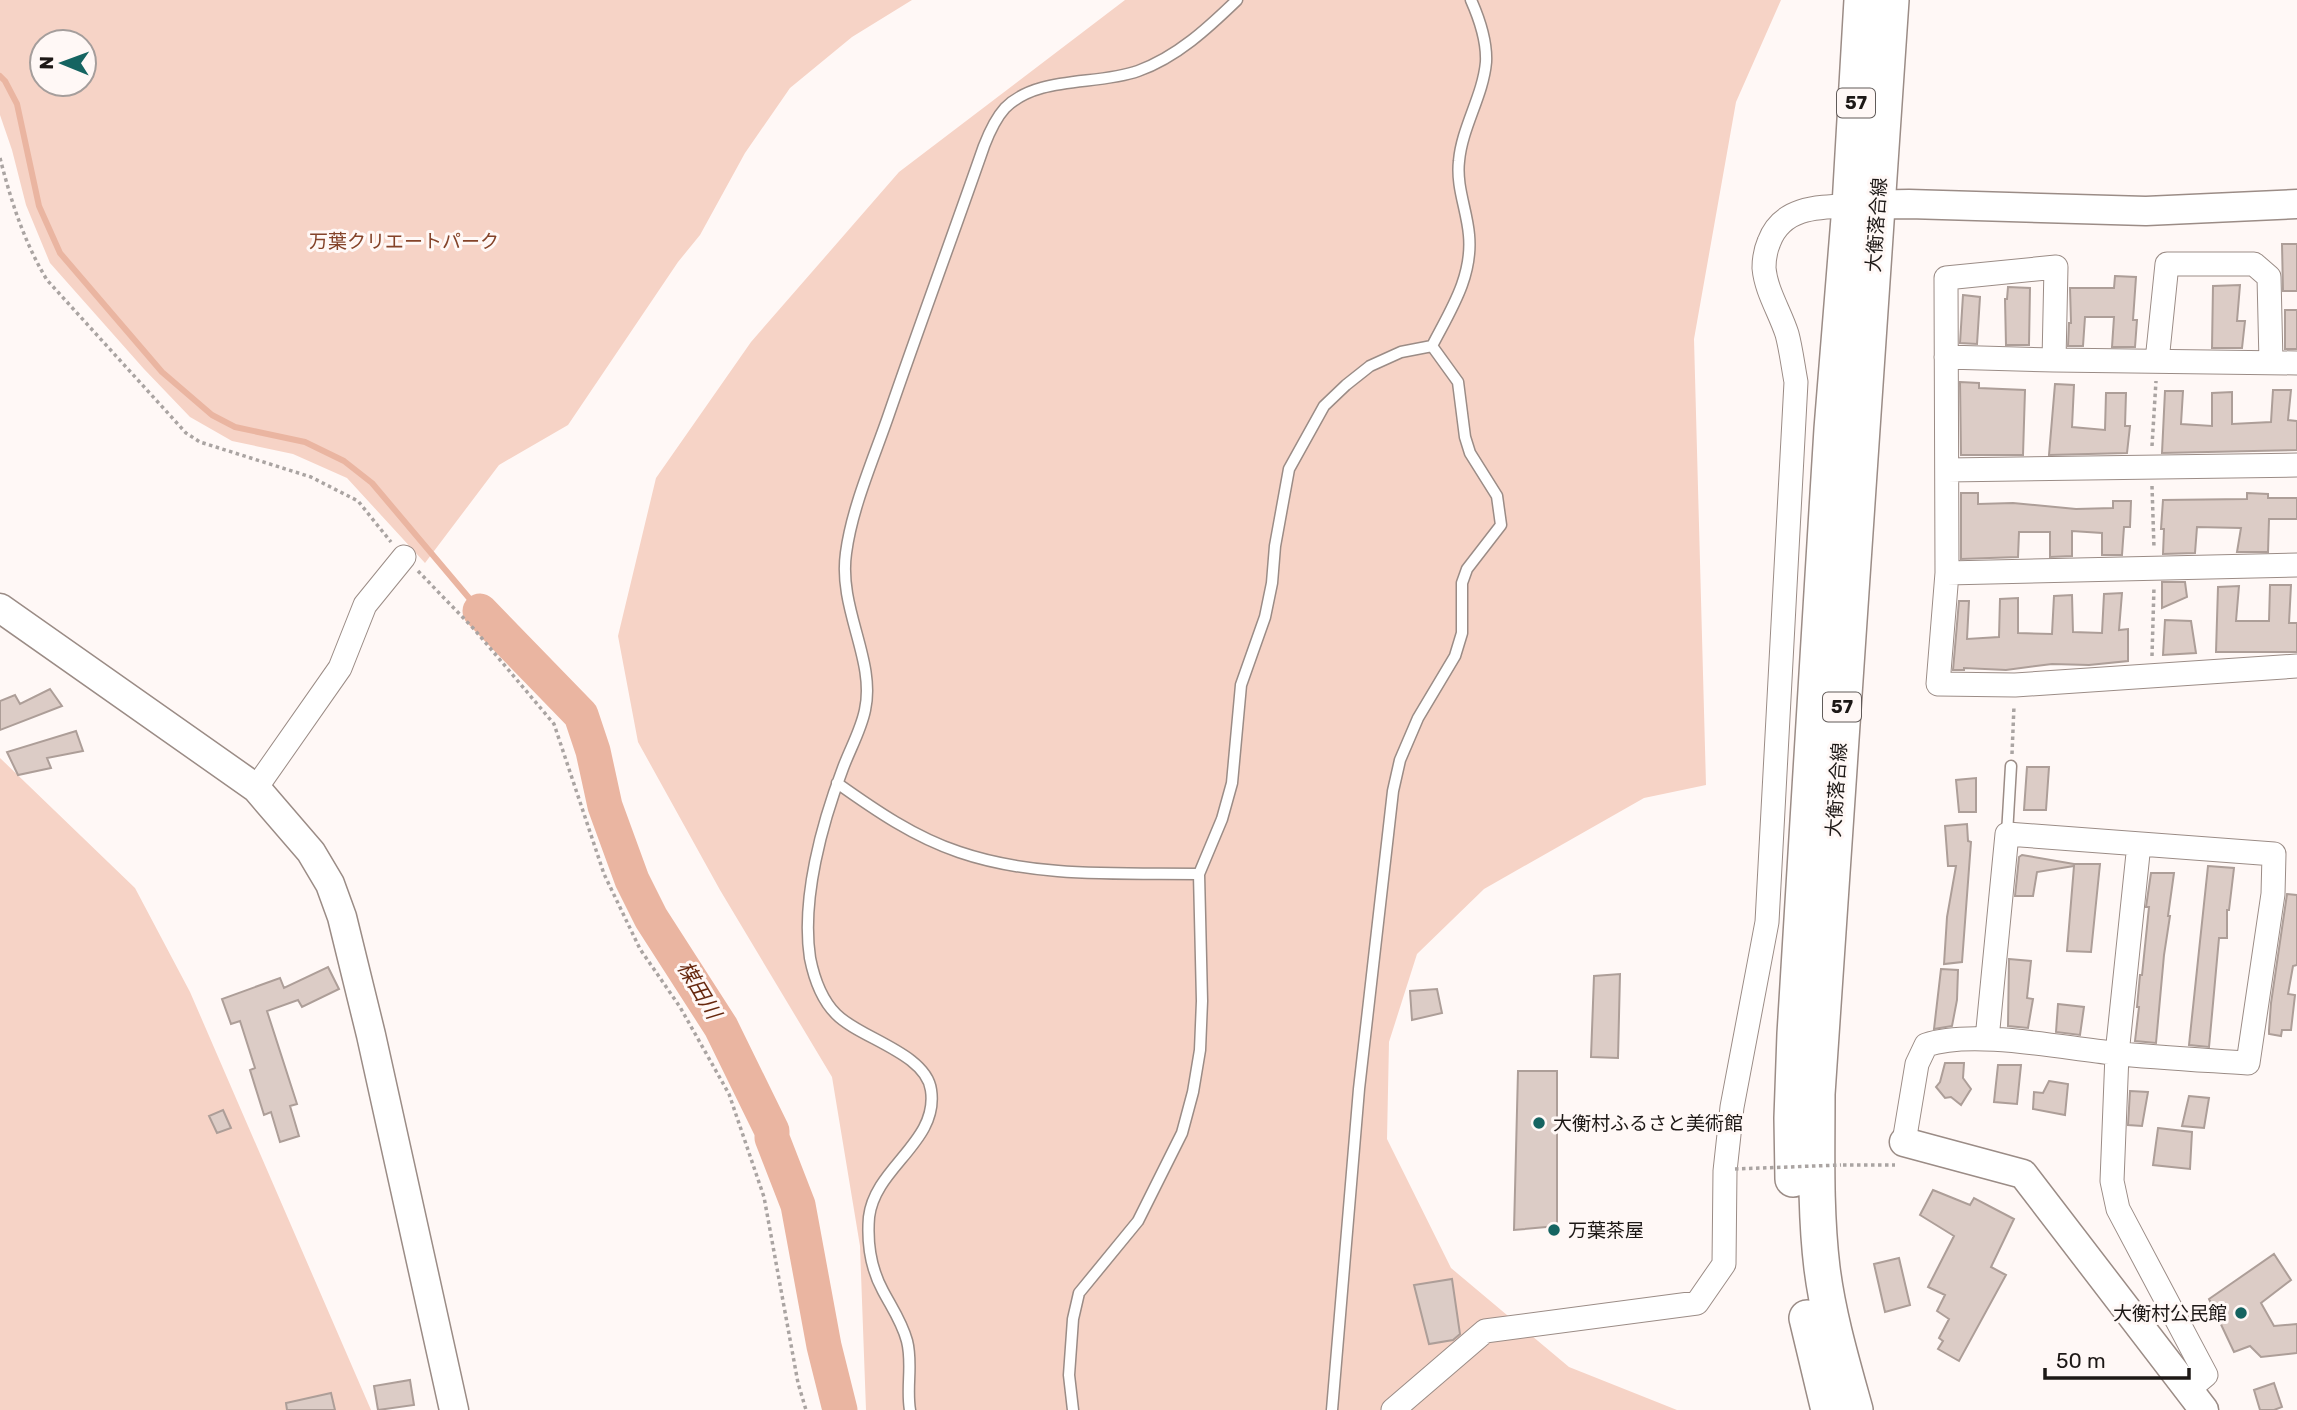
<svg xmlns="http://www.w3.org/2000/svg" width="2297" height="1410" viewBox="0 0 2297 1410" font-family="Rubik,'Noto Sans JP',sans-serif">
  <rect width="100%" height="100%" fill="#fff8f6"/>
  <path fill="#f6d3c6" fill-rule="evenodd" d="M0,0h912l-60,37 -62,51 -45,65 -45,82 -22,27 -110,163 -69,40 -74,98 -78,-85 -54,-24 -61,-13 -42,-24 -46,-48 -94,-106 -24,-58 -14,-55 -12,-35zM84,42v42h-42v-42z
    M1125,0h656l-45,102 -42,237 12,446 -62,13 -160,91 -67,65 -28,88 -2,97 64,129 118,99 108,43h-811l-6,-164 -28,-169 -112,-187 -82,-148 -20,-106 38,-158 95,-136 148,-170z
    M0,758l135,130 55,104 181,418h-371z"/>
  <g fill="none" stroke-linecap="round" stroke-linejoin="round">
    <path stroke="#eab5a1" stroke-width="6" d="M0,76l5,5 12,23 22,102 21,47 102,119 50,43 23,12 70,15 39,19 28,22 108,128"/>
    <path stroke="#eab5a1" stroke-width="35" d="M480,611l101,104 12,36 12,55 27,74 19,38 70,109 51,104v7l26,67 26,141 16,64"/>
  </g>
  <path fill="#dcccc6" stroke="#ad9e98" stroke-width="2" d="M2282,244h15v47h-14z
    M2115,276l21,1 -3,43h4l-2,27h-23l2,-30h-29l-2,29h-15l1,-23h2l-1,-35h44z
    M2240,285l-3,36h8l-3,27h-30l1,-62z
    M2008,287l22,1 -1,57h-23l-1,-46h2z
    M1963,295l17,2 -3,47 -17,-1z
    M2285,310h12v39h-12z
    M1960,382l19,1v5l46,2 -2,65h-62z
    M2055,384l19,1 -2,42 33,3 1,-37h20l-1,33h5l-3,27 -78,2z
    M2273,390h18l-3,30 9,1v29l-135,3 3,-62h18l-2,33 31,2v-33l20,-1v32l39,-2z
    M1961,493h17v11l35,-1 63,6 37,-1v-7h18l-1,26h-6l-2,28h-20v-22l-30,-2v25l-22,1v-25h-31l-1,25 -57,2z
    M2247,493l21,1v4h29v21h-28l-1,33h-31l4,-24 -44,-1 -2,26 -32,1 1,-25h-3l2,-29 84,-1z
    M2162,582h23l2,15 -25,11z
    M2270,585h21l-2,38h8v29h-81l2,-65 21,-1 -3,35h33z
    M2122,593l-3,37 9,-1v32l-39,4 -37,-1 -46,6 -42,-2v2h-11l6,-69h10l-2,38 32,-2 1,-38 18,-1v35l34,1 2,-38 18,-1 1,37 29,1 2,-39z
    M2165,620l26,1 5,32 -33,2z
    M50,689l12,17 -62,24v-29l15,-6 5,9z
    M76,731l7,20 -36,7 4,10 -33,7 -11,-23z
    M2027,767h22l-3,43h-22z
    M1976,778v34h-17l-3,-32z
    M1967,824l1,17 3,1 -9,120 -18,2 3,-47 9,-51h-8l-3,-40z
    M2022,855l52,9h26l-9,88 -24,-1 7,-85 -37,6 -4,24h-18l4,-39z
    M2208,866l26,2 -5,42h-2v28h-8l-10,109 -20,-2z
    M2151,873h23l-6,43h2l-6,39 -8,88 -21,-2 4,-34h-2l3,-32h2l7,-68h-3z
    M2287,894l10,1v70l-4,1 -5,28 7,1 -4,35h-9l-1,6 -12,-2v-4l2,-27z
    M2009,959l22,2 -4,37 6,1 -5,29 -20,-2z
    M328,967l11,22 -37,18 -4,-7 -31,11 30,93 -7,2 9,30 -19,6 -9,-30 -7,3 -14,-45 5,-2 -15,-47 -9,3 -9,-25 58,-21 4,10z
    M1941,969l17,1 -1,30 -5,26 -18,3z
    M1620,974l-2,84 -27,-1 3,-81z
    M1437,989l5,24 -30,7 -2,-29z
    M2058,1004l26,3 -4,28 -24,-3z
    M1945,1063h19l-1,15 8,11 -10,16 -10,-8 -6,1 -9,-11 4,-5z
    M1998,1065h23l-4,39 -23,-2z
    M1518,1071h39v155l-43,4z
    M2049,1081l19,3 -3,31 -32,-6 1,-17 9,1z
    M2130,1091l18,1 -6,34 -14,-1z
    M2189,1096l20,2 -5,30 -22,-2z
    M223,1110l8,18 -14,5 -8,-17z
    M2158,1128l34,4 -2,37 -37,-4z
    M1933,1190l37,15 4,-7 40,21 -23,48 15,8 -47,86 -21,-12 5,-8 -4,-3 10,-19 -12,-8 8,-16 -17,-8 26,-51 -34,-21z
    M2274,1254l17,26 -30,23 13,23 23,-2v29l-36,4 -11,-11 -16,6 -25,-53z
    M1899,1258l11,47 -25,7 -11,-48z
    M1452,1279l8,55 -7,6 -24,4 -15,-59z
    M410,1380l4,25 -36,5 -4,-24z
    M2274,1383l8,24 -8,3h-14l-6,-20z
    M331,1393l4,17h-48l-1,-7z"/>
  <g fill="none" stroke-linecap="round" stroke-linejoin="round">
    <defs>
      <path id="service" d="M1432,346c18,-35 41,-69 37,-111 -2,-25 -13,-48 -10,-74 3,-34 24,-65 27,-99 1,-20 -7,-44 -15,-62
        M837,783c38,27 77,54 122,69 76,26 160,21 240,22
        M2007,834l4,-68
        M910,1410c-4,-23 3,-46 -3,-69 -5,-19 -15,-33 -24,-50 -12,-22 -16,-49 -14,-74 6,-50 70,-75 62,-127 -5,-37 -72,-52 -95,-76 -15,-15 -22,-36 -26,-56 -9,-59 12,-135 33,-190 7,-19 18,-38 22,-58 11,-50 -27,-101 -19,-157 6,-46 28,-95 43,-139 31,-90 64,-179 95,-268 5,-13 11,-27 21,-38 33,-33 91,-22 133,-37 39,-14 70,-43 99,-71
        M1073,1410l-4,-35 4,-56 6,-26 59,-72 44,-88 11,-41 7,-42 2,-49 -3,-127 23,-55 10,-36 9,-98 24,-68 7,-34 3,-37 14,-77 35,-63 22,-21 24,-19 31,-14 31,-6
        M1332,1410l27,-321 34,-298 7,-31 18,-42 37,-62 7,-23v-50l5,-14 34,-44 -4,-29 -27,-43 -5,-16 -7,-55 -26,-36"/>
      <path id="minor" d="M1946,357l108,3
        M2157,361l10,-97h87l15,13 2,85
        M2297,363l-243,-3 2,-93 -110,11 1,295 -9,111 77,1 282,-19
        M1947,470l350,-5
        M1947,573l350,-8
        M256,788l84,-120 25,-63 39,-48
        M2139,844l-22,210 -5,127 6,28 88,166 -18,15
        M1904,1142l13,-78 9,-19c47,-16 136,3 187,8 45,5 90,7 135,10l25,-169 1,-40 -267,-20 -20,205
        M1393,1410l92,-79 212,-28 27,-39 1,-93 7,-64 35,-185 29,-540c-3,-16 -5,-33 -9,-48 -7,-22 -21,-43 -23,-66 0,-8 2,-19 5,-26 13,-35 48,-35 81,-36"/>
      <path id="tertiary" d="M1856,205l53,-1 237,7 151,-7
        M0,608l256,180 55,64 19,32 12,33 29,118 83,375
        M1904,1142l119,32 181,236"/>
      <path id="primary" d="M1793,1179l-1,-61 3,-84 37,-605 18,-223 12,-206
        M1807,1318l22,92
        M1855,1410c-13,-47 -27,-94 -33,-142 -7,-58 -5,-116 -5,-174l74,-1094"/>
    </defs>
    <use href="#service" stroke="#9b8c86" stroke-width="13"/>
    <use href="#minor" stroke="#9b8c86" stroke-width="25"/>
    <use href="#tertiary" stroke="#9b8c86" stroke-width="31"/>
    <use href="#primary" stroke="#9b8c86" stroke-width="38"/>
    <path stroke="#aaa4a2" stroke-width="3.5" stroke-dasharray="3.5 3.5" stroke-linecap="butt" d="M0,158c11,43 24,84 47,122l139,153 14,9 111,35 47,24 33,41
      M2152,446l4,-65
      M2152,486l2,62
      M418,571l56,58 80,95 50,150 36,75 40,58 49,87 35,103 34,186 8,27
      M2152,656l2,-69
      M2012,754l2,-48
      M1843,1165h52"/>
    <use href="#service" stroke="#fff" stroke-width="10"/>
    <use href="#minor" stroke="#fff" stroke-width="23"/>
    <use href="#tertiary" stroke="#fff" stroke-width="28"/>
    <use href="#primary" stroke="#fff" stroke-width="35"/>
    <path stroke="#aaa4a2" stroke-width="3.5" stroke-dasharray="3.5 3.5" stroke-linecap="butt" d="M1735,1169l106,-4"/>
  </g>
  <g fill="#156461" stroke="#fff8f6" stroke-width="2.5">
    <circle cx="1539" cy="1123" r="7"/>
    <circle cx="1554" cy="1230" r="7"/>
    <circle cx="2241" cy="1313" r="7"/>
  </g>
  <g text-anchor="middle" stroke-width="6" stroke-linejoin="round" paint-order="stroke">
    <g fill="#fff8f6" stroke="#615b59" stroke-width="2">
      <rect x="1837" y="88.5" width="38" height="29" rx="5"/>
      <rect x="1823" y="692.5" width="38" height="29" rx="5"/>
    </g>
    <g font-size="18" font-weight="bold" fill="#1d1816">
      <text x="1856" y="109">57</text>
      <text x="1842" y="713">57</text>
    </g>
    <g font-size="19" fill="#1d1816" stroke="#fff8f6">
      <text transform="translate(1876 225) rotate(-86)" y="7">大衡落合線</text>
      <text transform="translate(1836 790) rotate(-86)" y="7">大衡落合線</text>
    </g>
    <g font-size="19" fill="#844329" stroke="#fff8f6">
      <text x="404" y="248">万葉クリエートパーク</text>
    </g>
    <g font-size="19" fill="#1d1816" stroke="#fff8f6" text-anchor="start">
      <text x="1553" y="1130">大衡村ふるさと美術館</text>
      <text x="1568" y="1237">万葉茶屋</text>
      <text x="2227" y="1320" text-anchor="end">大衡村公民館</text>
    </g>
    <g font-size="21" font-style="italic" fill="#67280e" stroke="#fff8f6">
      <text transform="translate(699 990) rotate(59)" y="7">楳田川</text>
    </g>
  </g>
  <g transform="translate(63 63) rotate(271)"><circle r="33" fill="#fff8f6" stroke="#a59e9c" stroke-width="2"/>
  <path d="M0-5L12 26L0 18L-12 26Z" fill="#156461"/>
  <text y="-10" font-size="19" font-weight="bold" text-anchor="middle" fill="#1d1816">N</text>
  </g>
  <path d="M2045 1368v10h144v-10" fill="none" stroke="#1d1816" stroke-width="3.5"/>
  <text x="2056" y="1368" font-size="21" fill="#1d1816" stroke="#fff8f6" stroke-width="5" paint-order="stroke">50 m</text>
</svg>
